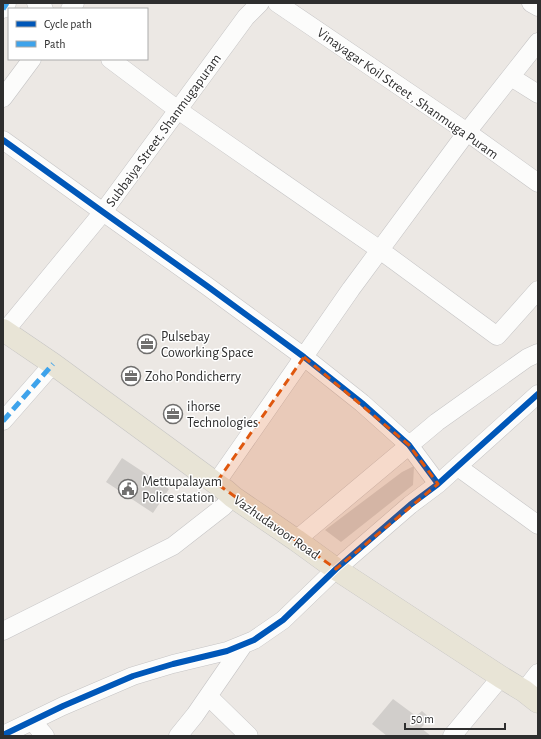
<svg xmlns="http://www.w3.org/2000/svg" width="541" height="739" viewBox="0 0 541 739" font-family="'Alegreya Sans',sans-serif">
  <rect width="100%" height="100%" fill="#ece8e4"/>
  <path fill="#d1cecb" d="M122,458l47,31 -16,24 -47,-31z
    M414,466l-1,19 -72,57 -16,-12 77,-58z
    M393,699l23,17 6,-5 8,7 -9,10 10,8h-44l-15,-12z"/>
  <g fill="none" stroke-linecap="round" stroke-linejoin="round">
    <defs>
      <path id="minor" d="M36,3l8,6
        M277,3l190,129 71,51
        M531,3l7,4
        M3,9l4,-6
        M70,9l5,-6
        M110,59l68,51 202,140 117,86 41,-46
        M511,77l27,17
        M3,98l29,-39
        M3,140l100,72 104,74 97,71 58,46 47,42 29,39
        M5,331l98,-119 143,-195 14,-14
        M3,421l50,-57
        M458,467l80,58
        M216,483l135,-194 116,-157 71,-90
        M296,540l141,-118 90,-64 11,-5
        M3,631l170,-85 50,-39 10,-10
        M524,691l14,-18
        M208,696l41,40
        M32,721l13,15
        M3,735l60,-29 70,-30 40,-12 54,-13 27,-11 29,-20 53,-51 74,-64 28,-21 100,-90
        M178,736l17,-21 49,-71
        M452,736l49,-59"/>
      <path id="major" d="M3,330l50,34 172,126 8,7 63,43 40,29 165,108 23,14 14,11"/>
    </defs>
    <use href="#minor" stroke="#c5c4c5" stroke-width="19"/>
    <use href="#major" stroke="#c6c5c4" stroke-width="23"/>
    <use href="#minor" stroke="#fcfcfb" stroke-width="18"/>
    <use href="#major" stroke="#e8e4d6" stroke-width="22"/>
    <path stroke="#3ea3eb" stroke-width="5" stroke-dasharray="10 5" stroke-linecap="butt" d="M3,9l4,-6
      M3,421l50,-57"/>
    <defs>
      <path id="cycleway" d="M3,140l100,72 104,74 97,71 58,46 47,42 29,39
        M3,735l60,-29 70,-30 40,-12 54,-13 27,-11 29,-20 53,-51 74,-64 28,-21 100,-90"/>
    </defs>
    <use href="#cycleway" stroke="#fff" stroke-width="8"/>
    <use href="#cycleway" stroke="#0057b8" stroke-width="6"/>
  </g>
  <path fill="#df570e" fill-opacity="0.2" stroke="#df570e" stroke-width="3" stroke-dasharray="8 5" stroke-linejoin="round" d="M304,357l105,88 29,39 -102,85 -120,-86z"/>
  <defs>
    <symbol id="office-ring" viewBox="-11 -11 22 22"><circle r="9.5" fill="#fff" stroke="#706f6e" stroke-width="1.5"/><path d="M-6-3h4V-5.5h4V-3h4V5H-6ZM-1-4.5V-3h2v-1.5ZM-6 0V1H6V0Z" fill="#706f6e"/></symbol>
    <symbol id="civic-ring" viewBox="-11 -11 22 22"><circle r="9.5" fill="#fff" stroke="#706f6e" stroke-width="1.5"/><path d="M-.6-6.5H3V-4.5H.6V-3L4-1V1h2V6H-6V1h2V-1L-.6-3ZM-1.2 2.5V6h2.4V2.5Z" fill="#706f6e"/></symbol>
  </defs>
  <g fill-rule="evenodd">
    <use href="#office-ring" x="136" y="333" width="22" height="22"/>
    <use href="#office-ring" x="120" y="365" width="22" height="22"/>
    <use href="#office-ring" x="162" y="403" width="22" height="22"/>
    <use href="#civic-ring" x="117" y="478" width="22" height="22"/>
  </g>
  <g text-anchor="middle" stroke-width="3" stroke-linejoin="round" paint-order="stroke">
    <g font-size="14" fill="#2e2e2e" stroke="#fff">
      <text transform="translate(408 93) rotate(35)" y="5">Vinayagar Koil Street , Shanmuga Puram</text>
      <text transform="translate(163 130) rotate(-54)" y="5">Subbaiya Street, Shanmugapuram</text>
      <text transform="translate(277 527) rotate(35)" y="5">Vazhudavoor Road</text>
    </g>
    <g font-size="14" fill="#2e2e2e" stroke="#fff" text-anchor="start">
      <text x="161" y="341">Pulsebay<tspan x="161" dy="16">Coworking Space</tspan></text>
      <text x="145" y="381">Zoho Pondicherry</text>
      <text x="187" y="411">ihorse<tspan x="187" dy="16">Technologies</tspan></text>
      <text x="142" y="486">Mettupalayam<tspan x="142" dy="16">Police station</tspan></text>
    </g>
  </g>
  <rect width="541" height="739" fill="none" stroke="#2e2e2e" stroke-width="8"/>
  <rect x="8" y="8" width="140" height="52" fill="#ffffff" stroke="#ababab"/>
  <rect x="16" y="21" width="20" height="6" fill="#0057b8" stroke="#ababab"/>
  <text x="44" y="28" font-size="12" fill="#2e2e2e">Cycle path</text>
  <rect x="16" y="41" width="20" height="6" fill="#3ea3eb" stroke="#ababab"/>
  <text x="44" y="48" font-size="12" fill="#2e2e2e">Path</text>
  <path d="M405 723v6h100v-6" fill="none" stroke="#2e2e2e" stroke-width="2"/>
  <text x="411" y="723" font-size="12" fill="#2e2e2e" stroke="#ffffff" stroke-width="3" paint-order="stroke">50 m</text>
</svg>
